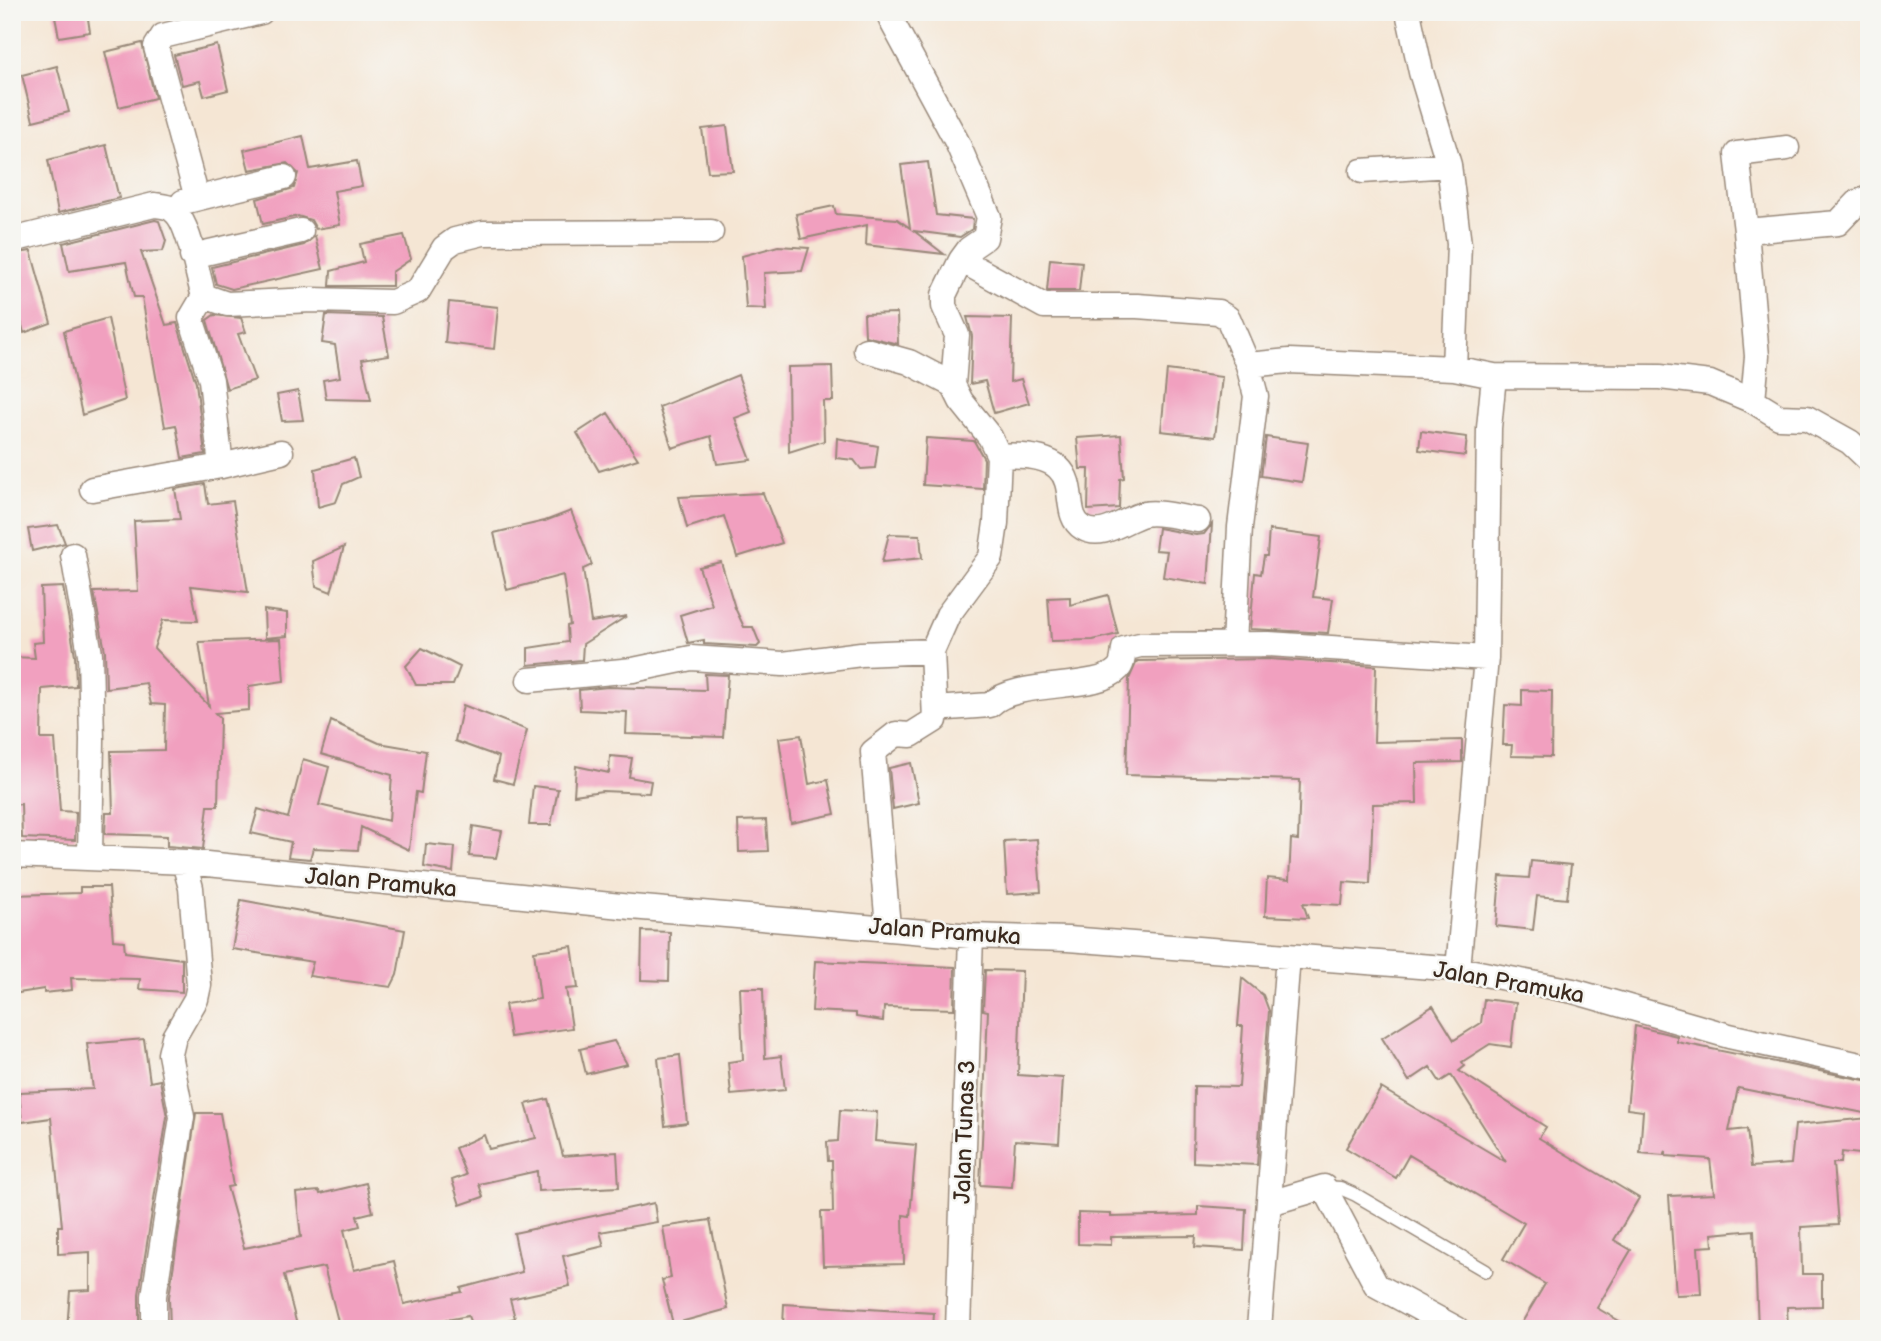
<svg xmlns="http://www.w3.org/2000/svg" width="1881" height="1341" viewBox="0 0 1881 1341" font-family="'Balsamiq Sans',sans-serif">
  <rect width="100%" height="100%" fill="#f6f6f2"/>
  <filter id="ink" filterUnits="userSpaceOnUse"><feTurbulence type="fractalNoise" baseFrequency=".0143" numOctaves="2"/><feDisplacementMap in="SourceGraphic" scale="14" xChannelSelector="R" yChannelSelector="G"/><feConvolveMatrix kernelMatrix="1 2 1 2 8 2 1 2 1" color-interpolation-filters="sRGB"/></filter>
  <filter id="wash" filterUnits="userSpaceOnUse"><feTurbulence type="fractalNoise" baseFrequency=".00686" numOctaves="4" result="noise"/><feDisplacementMap in="SourceGraphic" scale="28" xChannelSelector="R" yChannelSelector="G"/><feGaussianBlur stdDeviation="1.57" result="paint"/><feColorMatrix in="noise" values="0 0 0 0 0 0 0 0 0 0 0 0 0 0 0 0 0 1.4 0 .05"/><feComposite in="paint" operator="in"/></filter>
  <g filter="url(#wash)">
    <rect width="100%" height="100%" fill="#f5e6d4"/>
    <g id="blocks">
      <path fill="#f1a0bf" d="M54,12h33l3,20 -31,5z
        M142,43l13,55 -36,9 -14,-55z
        M217,45l11,45 -24,6 -4,-15 -18,4 -8,-30z
        M57,66l12,46 -36,9 -11,-46z
        M727,126l6,45 -25,1 -6,-43z
        M303,136l7,33 47,-8 5,25 -28,5 6,34 -24,4 -5,-9 -13,-4 -35,8 -6,-25 37,-11 4,-15 -11,-10 -38,7 -5,-20z
        M106,145l13,53 -61,15 -10,-53z
        M928,162l8,53 37,4 -1,10 -12,8 -46,-6 30,23 -78,-9 1,-20 -66,14 -5,-25 38,-8 2,8 61,5 13,9 -9,-63z
        M155,220l4,1 7,20 -3,10 -22,1 25,73 11,-2 19,60 9,71 -23,4 -6,-33 -11,2 -23,-130h-8l-8,-35 -57,9 -6,-28z
        M404,235l7,24 -19,13v14h-62l1,-15 33,-9 -4,-18z
        M315,236l8,33 -91,20 -16,-5 -4,-17 92,-22z
        M778,246l31,2 -7,23 -38,2 2,36 -20,-1 -4,-52z
        M31,251l20,72 -27,10 -9,-35 -3,1v-45z
        M1050,259l32,3 -3,29h-32z
        M449,302l49,5 -4,42 -49,-6z
        M897,313l1,31 -33,-8 -1,-22z
        M214,315l27,3 5,14 -8,2 17,46 -28,9 -20,-69z
        M326,315l56,2 7,38 -27,4 9,41 -45,-1 -3,-19 17,-3 -5,-32 -13,-2z
        M967,317l45,1 -2,64 11,-3 8,24 -35,10 -9,-32 -15,3 2,-48z
        M108,318l17,82 -43,15 -18,-84z
        M832,366l1,35h-10l1,40 -35,11 -1,-85z
        M1167,370l55,7 -7,60 -54,-6z
        M738,375l13,37 -16,6 16,42 -34,4 -6,-28 -39,12 -13,-41z
        M298,391l5,29 -21,1 -5,-26z
        M608,413l30,46 -39,12 -22,-38z
        M1421,431l46,6 -2,19 -46,-6z
        M1121,435l3,43 -4,1 -1,29 -31,2 1,-41h-9l-3,-31z
        M1266,437l42,6 -6,39 -41,-6z
        M837,438l41,8 -3,22 -14,1 -7,-9 -18,-2z
        M926,438l48,3 10,18 -1,30 -60,-4z
        M354,458l5,19 -16,7 -7,18 -18,5 -3,-38z
        M205,484l3,20 25,-3 15,91 -57,-6 7,35 -35,-1 -9,28 55,58 -10,-64 82,-3 3,42 -35,5v24l-34,3 5,5 -2,88h-10l-5,43 -36,-3v-10l-62,-2 1,-21h7l-2,-62 53,-1 1,-45 -14,-1 -5,-21 -40,5 -1,-37 -11,-59 44,-1 -4,-70 46,-2 -5,-30z
        M763,493l19,50 -45,14 -13,-41 -37,12 -8,-31z
        M571,511l21,54 -9,4 8,53 36,-6 -44,28 -1,16 -54,5v-17l40,-6 -1,-16 3,-1 -7,-50 -56,15 -13,-57 51,-12z
        M1212,524l-4,60 -45,-7 4,-26 -12,-1 3,-22 38,7 8,-1z
        M58,525l7,18 -33,8 -4,-22z
        M1269,530l52,7 -8,60 20,2 -5,34 -78,-4 5,-56 6,1 3,-18h3z
        M889,534l31,1 2,23 -40,4z
        M344,547l-13,45 -15,-6 -3,-25z
        M721,562l14,46 9,19h9l7,17 -3,3 -53,-3v-4l-16,3 -8,-28 32,-10 -13,-38z
        M63,587l12,68 1,31 -34,3 -1,50h14l5,72 16,1 -1,28 -53,-2 -1,-34 -7,1 -2,-26v-122l23,1 -2,-15 10,-1 -2,-54z
        M1108,595l10,39 -25,6 -42,1 -3,-43 22,-1v8z
        M264,610l23,3v23l-22,2z
        M422,648l38,19 -7,18h-37l-10,-19z
        M1269,659l107,7 -2,76 88,-2v22l-46,1 1,40 -44,1 -3,80 -26,-2 -2,23 -39,-2 5,15 -43,-2 2,-38 22,2 2,-41 7,1 2,-60 -174,-5 3,-96 8,-18z
        M705,674l23,1 -5,62 -97,-3 1,-22 -47,-2 -1,-20 29,-3 98,3z
        M1522,690l30,1 -1,66 -40,-1 1,-11h-9l2,-40 17,1z
        M463,705l64,25 -14,54 -19,-5 5,-22 -44,-16z
        M331,721l48,22 47,8 -5,42 -5,-1 -7,58 -48,-23 -3,23 -45,-2 -3,11 -22,-2 3,-15 -40,-9 7,-24 30,9 15,-59 26,8 -10,38 70,16 3,-46 -71,-21z
        M801,735l8,49 19,-4 7,34 -44,9 -12,-85z
        M610,756l22,2 -3,19 22,4 -2,12 -47,-2 -28,4 2,-29 33,7z
        M911,763l8,40 -26,6 -4,-41z
        M533,786l25,3 -7,36h-22z
        M766,820l2,31 -29,1 -1,-31z
        M473,826l29,5 -6,27 -27,-2z
        M1037,839l4,53 -34,2 -3,-53z
        M426,844l29,3 -2,25 -29,-5z
        M1531,861l40,4 -4,34 -30,-3 -4,34 -37,-4 4,-50 29,2z
        M80,887h29l4,53 11,1 1,11 57,7v33l-43,-3 1,-10 -69,-1 1,12 -28,3v-4l-32,5v-99l68,-2z
        M241,900l164,30 -8,45 -6,12 -82,-11 4,-14 -81,-13z
        M642,931l28,1 -1,49 -28,-1z
        M572,946l6,42 -12,1 6,39 -62,9 -5,-33 35,-5 -6,-48z
        M815,961l140,6 -1,42 -70,-2 -1,14 -27,-4v-4l-44,-2z
        M985,970l37,1 -4,104 45,3 -4,65 -44,-3 -3,47 -32,-2 8,-174 -5,-1z
        M1242,978l21,17 6,16 -12,154 -64,-3 1,-76 45,1 4,-61h-5z
        M740,988h23l2,70 16,-2 4,34 -54,5 -3,-33 15,-2z
        M1484,999l32,4 -5,44 -21,-3 -28,18 3,4 -6,5 87,56 -7,11 100,60 -25,42 17,10 -34,58 36,21h-115l27,-45 -42,-25 21,-36 -115,-68 -13,23 -50,-30 35,-60 125,74 -55,-87 -11,7 -10,-15 -21,14 -27,-43 51,-32 21,34 27,-17z
        M1635,1026l42,10v6l192,39v33l-131,-26 -9,43 18,-2 4,38 40,-3 4,-39 74,-7v37l-27,-3 -1,11h-8l5,62 -37,2 1,47h20v32l-35,1 1,22h-30l-4,-99 -42,4 1,12 -15,1 3,47 -25,1 -7,-99 45,-2 -4,-35 -44,-3v-5l-2,4 -24,-2 3,-42 -16,-2z
        M144,1039l6,43 10,-2 7,37 -28,177v33l-72,2 3,-38 20,-1v-38l-32,2v-28h4l-11,-108 -29,4 -3,-30 74,-3 -6,-45z
        M614,1041l13,23 -41,10 -6,-25z
        M680,1055l7,68 -22,3 -7,-68z
        M548,1099l15,57 54,-4 2,35 -81,4 -1,-20 -58,13 4,13 -23,8 -8,-25 14,-5 -11,-27 29,-13 5,14 47,-11 -10,-34z
        M840,1110l37,2 -2,29 41,4 -6,71 -7,-1 1,49 -81,2 -2,-54h12l-1,-51h-4l-1,-19 11,-1z
        M196,1113h24l13,73 -6,1 17,61 57,-11 -5,-44 23,-2 1,3 46,-11 7,29 -16,4 3,10 -16,4 10,40 40,-9 10,43 58,-12 -1,-4 61,-16 -8,-39 140,-30 3,19 -57,10 4,14 -41,10 7,30 -60,13 5,19 -42,11 -5,-13 -42,8 1,5h-87l-16,-62 -40,8 14,54h-128l-1,-32z
        M1198,1206l48,3 -2,41 -49,-3 1,-11 -85,1v8l-33,-1v-31l33,1v3l87,-2z
        M710,1220l18,89 -55,15 -11,-44 9,-2 -8,-51z
        M784,1304l150,9 -1,16 -150,-2z"/>
    </g>
  </g>
  <g filter="url(#ink)">
    <use href="#blocks" fill-opacity="0" stroke="#988879" stroke-width="2"/>
    <g fill="none" stroke-linecap="round" stroke-linejoin="round">
      <defs>
        <path id="service" d="M1324,1187l16,1 16,7 130,76"/>
        <path id="minor" d="M1408,12l13,60 28,93 10,79 -5,124
          M1787,148l-50,6 9,77 92,-8 20,-21 11,-4
          M1362,171l87,-6
          M197,198l-41,-151 7,-11 98,-24
          M183,202l101,-25
          M1746,231l11,125 -4,45
          M12,240l142,-35c7,1 16,1 21,7 15,13 22,64 29,84l23,8 85,-4 81,2 25,-11 26,-43 11,-8 28,-7 228,-1
          M192,256l109,-25
          M961,260l83,46h93l81,6 10,6 20,47
          M204,296l-13,22 20,62 10,86 60,-14
          M866,350l43,12 44,23
          M1494,376l166,1 50,6 43,18 26,16 28,1 43,24 19,18
          M999,456c100,-6 54,54 84,72 20,12 43,-10 61,-14 16,-3 38,4 54,6
          M92,489l129,-23
          M73,555l17,99 2,86 -2,116
          M1234,644l6,-117 16,-131 -8,-31 41,-4 165,7 40,8 -5,52 -3,230 -28,311
          M529,680l104,-10 58,-12 92,6 78,-10 71,-3 16,-36 43,-58 5,-34 3,-67 -9,-19 -29,-36 -8,-16 4,-50 -13,-29v-11l17,-35 8,-11 16,-11 4,-21 -32,-75 -66,-122
          M935,709l55,-4c27,-27 107,-13 128,-36 5,-5 5,-13 6,-20l16,-4 129,-1 217,14
          M12,855l175,7 444,45 340,29 97,3 390,30 115,22 156,45 140,31
          M888,927l-15,-175 23,-18 15,1 24,-15 -3,-69
          M1270,1203l54,-16 52,98 81,44
          M154,1329v-33l28,-179 -12,-63 4,-17 22,-38 3,-14 -8,-97 -7,-26
          M958,1329l13,-393
          M1259,1329l29,-373"/>
      </defs>
      <use href="#service" stroke="#988879" stroke-width="15"/>
      <use href="#minor" stroke="#988879" stroke-width="27"/>
      <use href="#service" stroke="#fff" stroke-width="12"/>
      <use href="#minor" stroke="#fff" stroke-width="24"/>
    </g>
  </g>
  <g text-anchor="middle" stroke-width="5" stroke-linejoin="round" paint-order="stroke">
    <g font-size="23" fill="#3b2a1e" stroke="#f6f6f2">
      <text transform="translate(381 882) rotate(5)" y="8">Jalan Pramuka</text>
      <text transform="translate(945 931) rotate(4)" y="8">Jalan Pramuka</text>
      <text transform="translate(1509 982) rotate(10)" y="8">Jalan Pramuka</text>
      <text transform="translate(964 1132) rotate(-88)" y="8">Jalan Tunas 3</text>
    </g>
  </g>
  <rect width="1881" height="1341" fill="none" stroke="#f6f6f2" stroke-width="42"/>
</svg>
